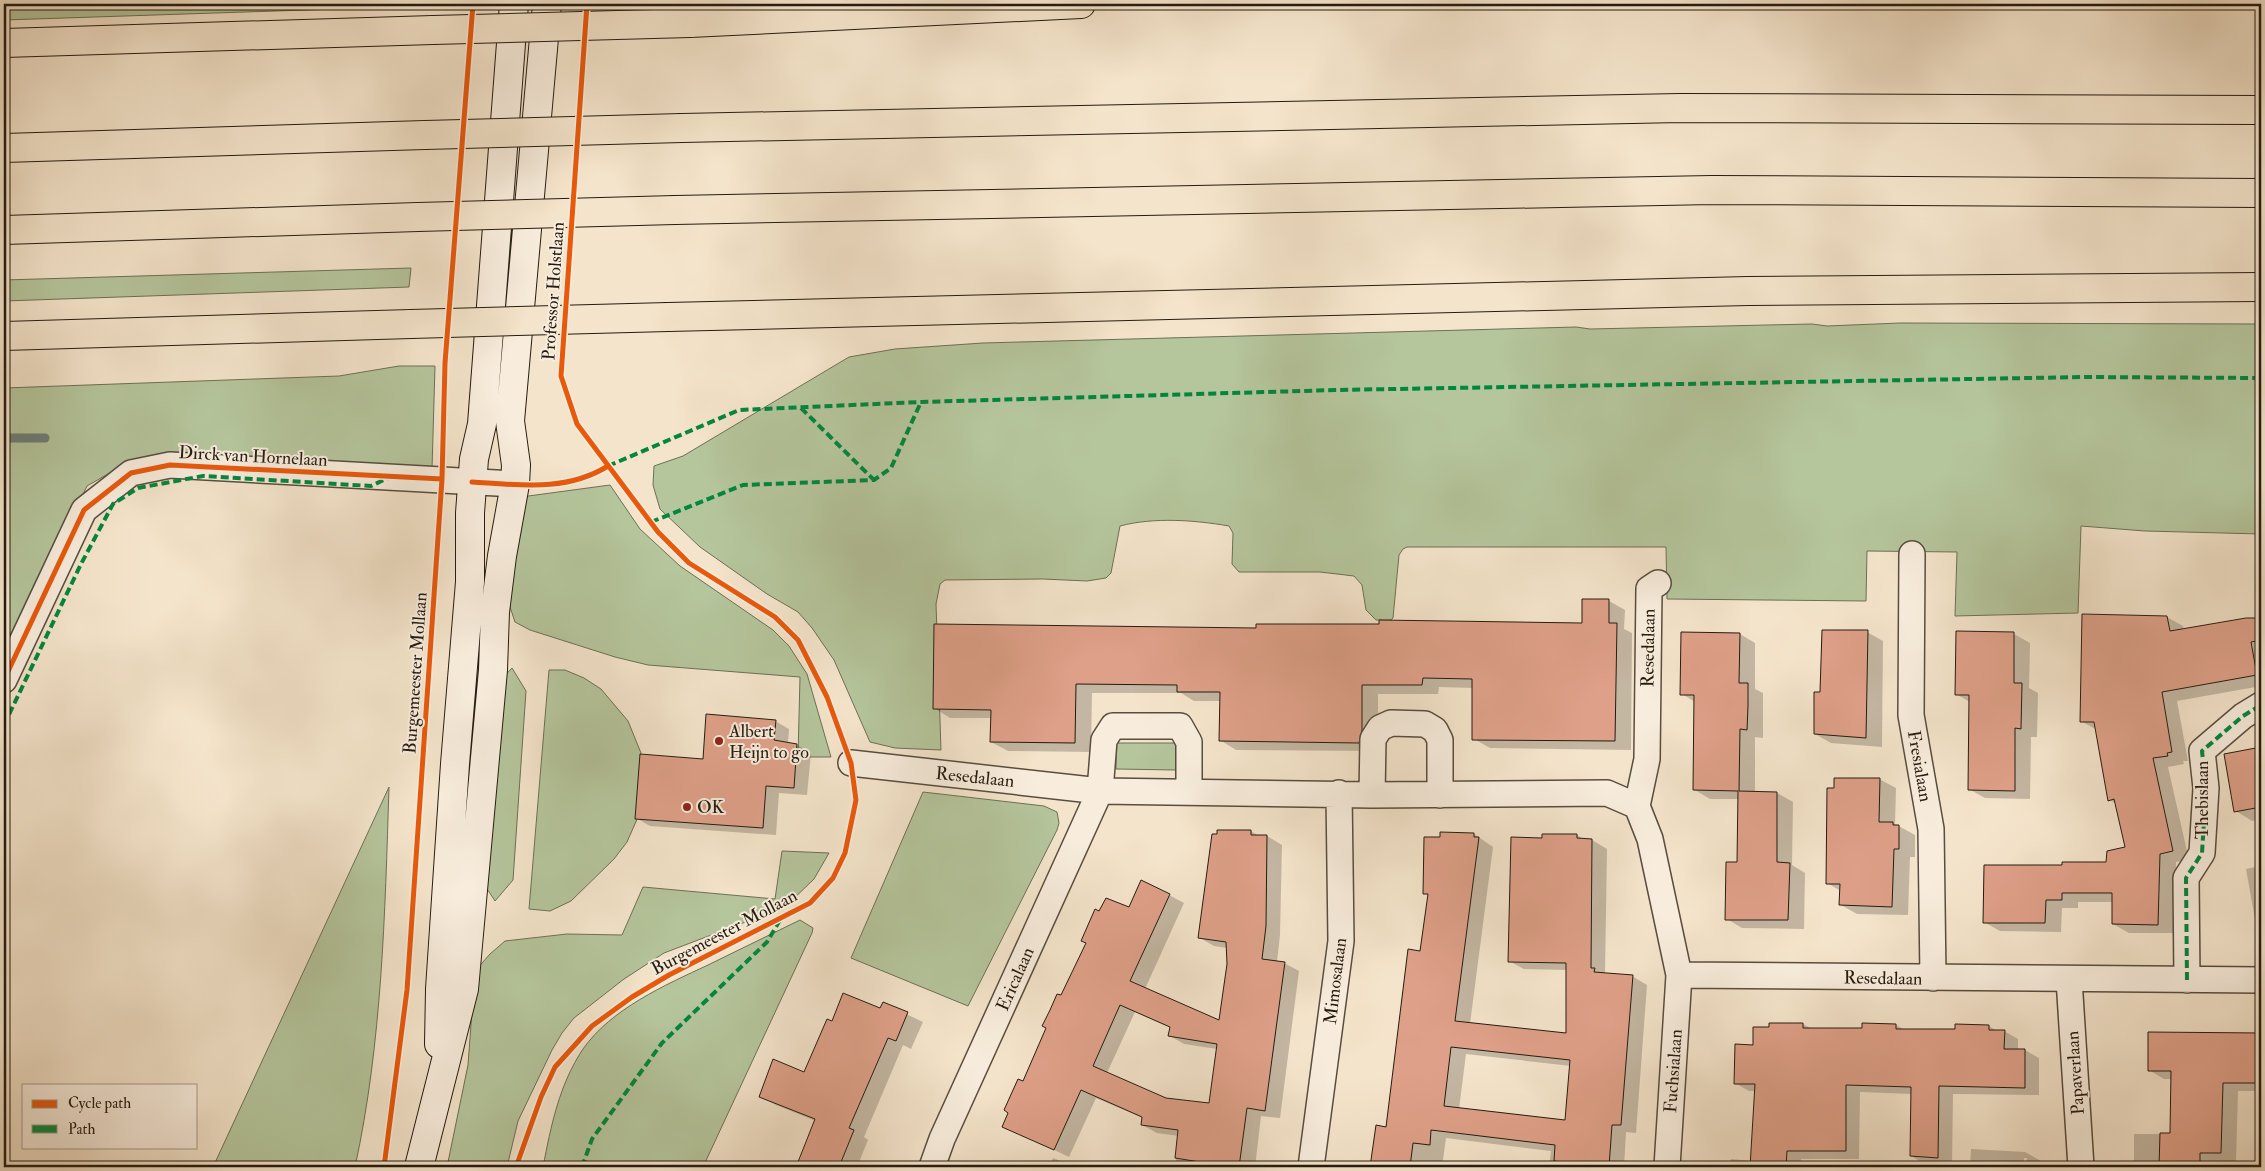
<svg xmlns="http://www.w3.org/2000/svg" width="2265" height="1171" viewBox="0 0 2265 1171" font-family="'IM FELL Double Pica',serif">
  <rect width="100%" height="100%" fill="#f4e4cb"/>
  <filter id="stains"><feTurbulence type="fractalNoise" baseFrequency=".004" numOctaves="4"/><feColorMatrix values="0 0 0 0 .2 0 0 0 0 .09 0 0 0 0 .02 0 0 0 .5 -.17"/></filter>
  <radialGradient id="worn" r=".72"><stop offset=".6" stop-color="#630" stop-opacity="0"/><stop offset="1" stop-color="#630" stop-opacity=".3"/></radialGradient>
  <path fill="#b5c59c" stroke="#6c7056" d="M4,4h483l-483,16z
    M411,268l-2,19 -405,14v-21z
    M1900,323l361,1v210l-116,-3 -64,-5 -3,87 -123,3 2,-64 -90,-1 -1,50 -199,-2 -1,-52h-259l-4,2 -4,6 -6,63 -2,2h-15l-10,-10 -4,-25 -8,-9 -34,-4h-81l-7,-8 1,-31 -4,-7c-35,-6 -75,-9 -109,0l-9,47 -5,5 -19,3 -44,-2 -98,1 -5,4 -4,20 5,146 -46,-2 -25,-6 -36,-82 -22,-32 -14,-16 -31,-18 -67,-47 -40,-38 -7,-24 1,-19 29,-10 166,-99 46,-8 88,-6 593,-16 14,2 222,-5 15,2z
    M399,366h36l-3,103 -263,-17 -42,11 -40,23 -83,175v-273l335,-12z
    M610,485l30,44 40,37 93,64 16,16 18,28 24,83h-33l2,-80 -152,-12 -33,-8 -85,-27 -15,-8 -9,-27 15,-98z
    M512,668l14,23 -13,189 -18,21 -13,-20 14,-196z
    M549,670h16l19,8 17,11 27,32 13,32 -3,64 -11,25 -13,17 -43,42 -21,10 -21,-2z
    M1116,743h61l-1,27 -60,-1z
    M389,787c-4,127 -7,256 -34,380h-142z
    M923,792l121,14 13,6 2,11 -2,7 -89,176 -117,-48z
    M782,851l47,2 -15,26 -29,28 -121,46 -40,26 -50,39 -12,15 -10,17 -34,71 -11,46h-60l21,-102 7,-94 15,-17 15,-13 62,-7 55,1 21,-48 132,12z
    M800,920l13,8 -1,5 -109,234h-160c8,-41 16,-82 40,-118 28,-40 82,-64 125,-84 31,-15 61,-30 92,-45z"/>
  <path fill="#0003" fill-rule="evenodd" d="M1609,601l16,9 -1,19 8,4 -1,117 -141,-2 -16,-9v-51l-35,-1 -1,7h-60v45l-3,12 -139,-1 -16,-10 1,-39h-27l-13,-8h-89l-1,59 -83,-1 -17,-9 1,-24h-42l-16,-10 323,-79 326,-5z
    M2167,617l16,9 1,4 62,-11 15,1v66l-84,15 11,60h-5l1,3 -16,3 21,93 -13,2 -2,71h-45l-16,-9 1,-22h-36v6h-16l-1,24 -61,-1 -16,-9 79,-55 45,-4 18,-15 -9,-44 -8,-4 -12,-70 -16,-9z
    M1867,632l16,9 -1,106 -51,-4 -16,-9 7,-41z
    M1740,634l15,9v46l8,4v45l-8,-1v56h22l16,9 -1,63 13,8 -1,56 -62,-1 -15,-9 11,-56 1,-64h-29l-15,-9v-88l-13,-8z
    M2014,634l16,9 -1,45 9,5 -1,44h-6l-1,62 -45,-1 -16,-9 1,-87 -14,-8z
    M775,721l14,8 -1,14 9,2 14,8 -4,42 -28,-2 -3,42 -126,-9 -14,-8 68,-58z
    M2261,748v71l-9,2 -16,-10 -10,-56z
    M1879,779l17,9 -1,36 20,11v22h-5l-2,58 -51,-1 -16,-9v-14l-14,-8 8,-94z
    M1218,831h33l8,5h8l15,9 -2,90 -3,27 7,1 15,8 -19,147 -19,-2 -6,51h-80l4,-31 -22,-3 -15,-8 1,-7 -47,-20 -27,59 -65,-31 96,-213 29,-4 40,-14 15,8 -39,86 75,33 8,-58 -1,-16 -13,-2 -14,-8zM1135,1012l36,16 -1,8 14,8 33,5 -7,56 -44,-6 -59,-26z
    M1474,834l19,13 -23,177 97,11v-65l-43,-1 -15,-8 34,-121 34,-5 8,5h7l15,9 -2,125 27,2 15,9 -11,148 -10,-1 -2,35h-75l2,-16 -105,-13 -4,29h-70l5,-40 10,1 34,-176 8,-56 -4,-3 16,-55zM1466,1054l105,12 -5,56 -107,-13z
    M2261,866v62l-5,-3 -10,-56z
    M883,1003l40,19 -12,27 -8,-4 -39,92 4,3 -11,27h-59l18,-46 -40,-16 -15,-8 44,-23 27,-51 48,-13z
    M1803,1024l9,5h51v-4h33l9,5h51l33,-4 8,5h7l14,8v11h7l14,8v37l-86,-1 -1,72 -27,-2 -14,-8 1,-62 -52,-2 -1,67h-58l-1,8h-69v-8l21,2 4,-70h-7l-14,-8 19,-37 16,-18z
    M2149,1033l112,1v57h-23l-2,70h-21v6h-81v-33h37l1,-55h-8l-15,-9z
    M1971,1149l54,3 16,9v6h-15l1,-9h-3l-1,9h-53z
    M1053,1158l23,9h-27z"/>
  <g fill="none" stroke-linecap="round" stroke-linejoin="round">
    <path stroke="#6c7d77" stroke-width="9" d="M4,438h41"/>
  </g>
  <path fill="#dea088" stroke="#241b10" fill-rule="evenodd" d="M1582,599h27v24h8l-2,118 -143,-1v-61l-49,-1 -1,7h-60v45l-3,13 -140,-2 1,-49h-43v-7l-101,-1 -1,59 -85,-1 1,-32 -58,-1 1,-85 322,4v-4h123v-4l203,3z
    M2082,614l85,2 3,15 76,-13h15v22l-10,2 6,33 -95,17 10,60 -5,1 1,3 -15,2 20,93 -13,3 -2,71 -46,-1v-31h-50v7h-16l-1,23h-62l1,-58h78v-3h44l1,-11 18,-4 -11,-48 -6,2 -14,-79h-14z
    M1822,630h46l-2,108 -52,-4v-42h6z
    M1956,631l58,1v51h8l-1,46 -6,-1v63l-47,-1 1,-95h-14z
    M1681,632l59,1 -1,50h9v23l-1,24 -7,-1 -1,62 38,1v70l13,1 -2,57h-63l1,-58h11l1,-71 -45,-1 1,-95h-14z
    M706,714l70,6 -2,20 23,4 -3,44 -28,-2 -3,42 -128,-9 5,-65 63,5z
    M2261,747v60l-27,5 -10,-58z
    M1834,778h46l-1,44h14v3h6v24h-5l-2,58 -53,-2 1,-21h-14l1,-96h7z
    M1217,830h34v5h16l-1,91 -4,33 23,3 -20,149 -18,-3 -8,59h-40l1,-5 -25,-4 3,-28 -37,-5 1,-8 -61,-27 -27,60 -52,-23 6,-14 -4,-3 14,-31 5,2 23,-53 -4,-2 8,-16 7,-16 4,1 25,-52 -5,-2 14,-32 4,2 7,-13 23,9 12,-27 29,14 -40,87 89,39 8,-56 -1,-22 -28,-4 14,-104h5zM1120,1005l50,22 -2,9 49,8 -8,59 -43,-5 -73,-32z
    M1440,832l34,1v4h5l-24,184 111,12v-70l-58,-1 3,-125 31,1v-4h35v4l15,1 -1,129h4l-1,4 39,3 -12,150h-9l-3,42h-41l1,-4 -15,-2 1,-16 -124,-15 -1,15 -17,-2 -3,24h-40l6,-42 10,2 22,-178 12,2 8,-57h-5l1,-57h16zM1451,1047l119,13 -5,60 -121,-14z
    M843,993l37,15 3,-6 25,10 -12,29 -8,-3 -39,90 5,2 -15,37h-43l19,-48 -56,-22 14,-38 31,13 23,-53 5,2z
    M1769,1023h34v5h59v-5l34,1v5h59v-5l34,1v5h16l-1,19h21v39l-86,-2 -1,72 -28,-2 1,-69 -65,-2v66h-59l-1,16h-36l5,-83h-21l1,-40 18,1v-18h16z
    M2148,1032l113,1v50h-38l-2,70h-21v14h-41l1,-34h10l1,-62h-23z"/>
  <g fill="none" stroke-linecap="round" stroke-linejoin="round">
    <defs>
      <path id="minor" d="M1912,554l-1,161 20,114 2,149
        M4,680l80,-170 47,-37 39,-8 345,19
        M851,763l249,28 272,4 235,-2 30,13 13,33 29,136 582,5
        M1372,795l1,-56 7,-11 11,-5 34,1 10,6 5,10v55
        M1637,806l10,-47 2,-170 9,-6
        M2069,979l12,188
        M2187,980l-1,-102 16,-25 4,-65 -4,-37 41,-35 18,-11
        M932,1167l10,-28 158,-348 4,-51 9,-14h67l9,16v49
        M1311,1167l30,-226 -2,-148
        M1667,1167l12,-192"/>
      <path id="secondary" d="M439,1044l1,-55 15,-225 15,-182v-69l4,-54 8,-35 32,-420
        M419,1167l45,-178 29,-319 2,-58 7,-56 13,-72 1,-19 -6,-44 37,-417"/>
      <path id="trunk" d="M690,23l391,-19
        M4,43l429,-13
        M668,317l1080,-26 513,-4
        M4,336l407,-12"/>
      <path id="motorway" d="M682,128l998,-20 581,2
        M4,148l421,-13
        M675,210l1037,-20 549,3
        M4,230l414,-13"/>
    </defs>
    <use href="#minor" stroke="#584d3f" stroke-width="28"/>
    <use href="#secondary" stroke="#241b10" stroke-width="30"/>
    <use href="#trunk" stroke="#241b10" stroke-width="30"/>
    <use href="#motorway" stroke="#241b10" stroke-width="30"/>
    <use href="#minor" stroke="#f8eddd" stroke-width="25"/>
    <use href="#secondary" stroke="#f8eddd" stroke-width="28"/>
    <use href="#trunk" stroke="#f4e4cb" stroke-width="28"/>
    <use href="#motorway" stroke="#f4e4cb" stroke-width="28"/>
    <defs>
      <path id="trunk-bridge" d="M433,30l257,-7
        M411,324l257,-7"/>
      <path id="motorway-bridge" d="M425,135l257,-7
        M418,217l257,-7"/>
    </defs>
    <use href="#trunk-bridge" stroke="#241b10" stroke-width="30" stroke-linecap="butt"/>
    <use href="#motorway-bridge" stroke="#241b10" stroke-width="30" stroke-linecap="butt"/>
    <use href="#trunk-bridge" stroke="#f4e4cb" stroke-width="28"/>
    <use href="#motorway-bridge" stroke="#f4e4cb" stroke-width="28"/>
    <path stroke="#00873e" stroke-width="4" stroke-dasharray="8 4" stroke-linecap="butt" d="M801,408l73,72
      M608,466l131,-56 182,-8 415,-12 749,-13 176,1
      M651,522l92,-37 131,-5 17,-12 30,-66
      M4,725l77,-161 32,-60 25,-16 65,-12 168,10 17,-8
      M2187,980l-1,-102 16,-25 4,-65 -4,-37 41,-35 18,-11
      M582,1167l10,-28 70,-96 105,-101 13,-22"/>
    <defs>
      <path id="cycleway" d="M472,482c48,3 94,10 136,-16
        M4,680l80,-170 47,-37 39,-8 272,14
        M384,1167l23,-177 35,-511 3,-116 28,-359
        M516,1167l25,-70 14,-30 37,-41 40,-29 37,-22 141,-72 23,-25 12,-25 11,-53 -5,-37 -24,-66 -29,-57 -23,-23 -86,-54 -31,-31 -81,-108 -16,-48 26,-372"/>
    </defs>
    <use href="#cycleway" stroke="#f8eddd" stroke-width="8"/>
    <use href="#cycleway" stroke="#e8590c" stroke-width="5"/>
  </g>
  <g fill="#8f2418" stroke="#f8eddd" stroke-width="2">
    <circle cx="719" cy="741" r="5"/>
    <circle cx="687" cy="807" r="5"/>
  </g>
  <g text-anchor="middle" stroke-width="4" stroke-linejoin="round" paint-order="stroke">
    <g font-size="18" fill="#241b10" stroke="#f8eddd">
      <text transform="translate(553 291) rotate(-86)" y="6">Professor Holstlaan</text>
      <text transform="translate(253 456) rotate(3)" y="6">Dirck van Hornelaan</text>
      <text transform="translate(1648 648) rotate(-89)" y="6">Resedalaan</text>
      <text transform="translate(415 673) rotate(-86)" y="6">Burgemeester Mollaan</text>
      <text transform="translate(1920 766) rotate(80)" y="6">Fresialaan</text>
      <text transform="translate(975 777) rotate(6)" y="6">Resedalaan</text>
      <text transform="translate(2202 800) rotate(-90)" y="6">Thebislaan</text>
      <text transform="translate(724 932) rotate(-28)" y="6">Burgemeester Mollaan</text>
      <text transform="translate(1883 978) rotate(1)" y="6">Resedalaan</text>
      <text transform="translate(1015 979) rotate(-66)" y="6">Ericalaan</text>
      <text transform="translate(1335 981) rotate(-83)" y="6">Mimosalaan</text>
      <text transform="translate(1673 1071) rotate(-86)" y="6">Fuchsialaan</text>
      <text transform="translate(2075 1073) rotate(-94)" y="6">Papaverlaan</text>
    </g>
    <g font-size="18" fill="#241b10" stroke="#f8eddd" text-anchor="start">
      <text x="729" y="737">Albert<tspan x="729" dy="21">Heijn to go</tspan></text>
      <text x="697" y="813">OK</text>
    </g>
  </g>
  <rect width="2265" height="1171" fill="none" stroke="#f4e4cb" stroke-width="20"/>
  <rect x="5" y="5" width="2255" height="1161" fill="none" stroke="#241b10" stroke-width="2.5"/>
  <rect x="10" y="10" width="2245" height="1151" fill="none" stroke="#241b10"/>
  <rect x="22" y="1084" width="175" height="65" fill="#f8eddd" stroke="#a3998b"/>
  <rect x="32" y="1100" width="25" height="8" fill="#e8590c" stroke="#a3998b"/>
  <text x="68" y="1108" font-size="15" fill="#241b10">Cycle path</text>
  <rect x="32" y="1125" width="25" height="8" fill="#00873e" stroke="#a3998b"/>
  <text x="68" y="1134" font-size="15" fill="#241b10">Path</text>
  <rect width="100%" height="100%" filter="url(#stains)"/>
  <rect width="100%" height="100%" fill="url(#worn)"/>
</svg>
